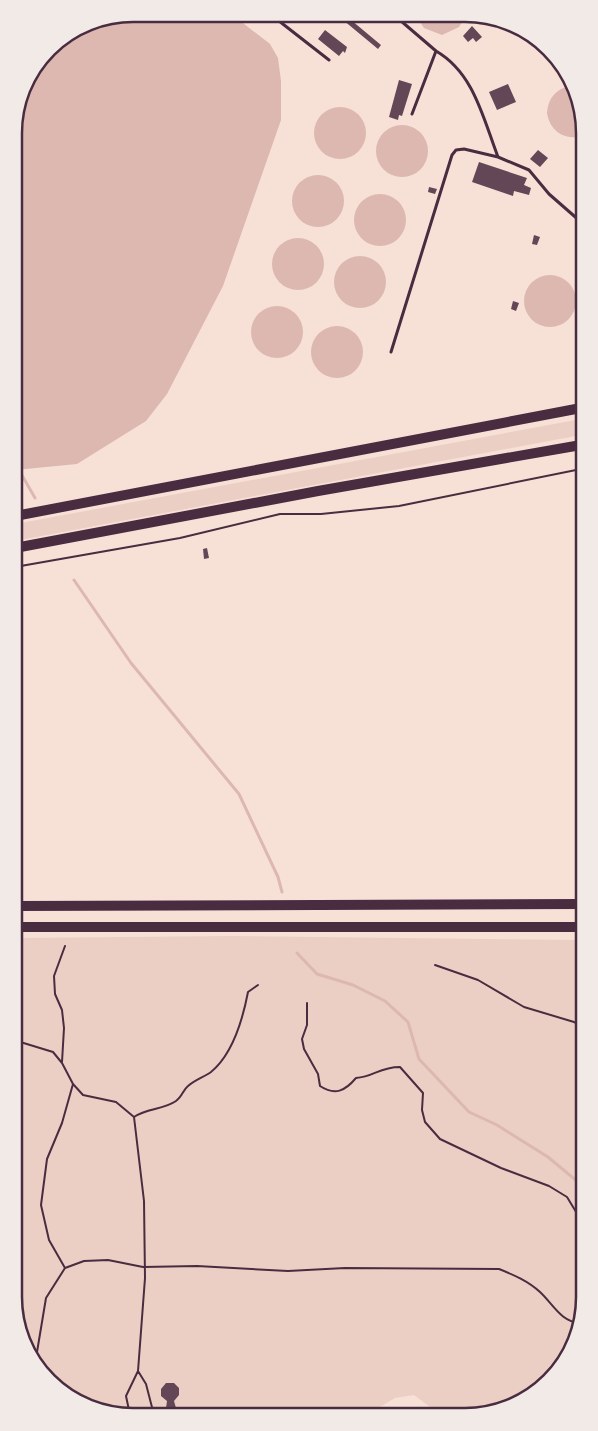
<svg xmlns="http://www.w3.org/2000/svg" width="598" height="1431" viewBox="0 0 598 1431" font-family="'IBM Plex Sans',sans-serif">
  <rect width="100%" height="100%" fill="#f7e1d7"/>
  <path fill="#ebcfc5" d="M581,419v16l-566,106v-17z
    M232,936l351,4 1,365 -9,38 -20,33 -59,37h-49l-17,-6 -16,-12 -19,3 -27,16 -258,1 -56,-28 -36,-58 -1,-391z"/>
  <path fill="#dcb8b0" d="M133,14h102l4,6 31,24 8,14 3,23v39l-58,166 -56,108 -21,27 -69,43 -62,6 -1,-345 12,-45 28,-36 34,-21z
    M416,16h50l-7,11 -17,8 -18,-7z
    M570,86l10,16v35c-17,2 -30,-6 -33,-24 1,-14 8,-24 23,-27z
    M314 133a26 26 0 1 1 52 0a26 26 0 1 1-52 0Z
    M376 151a26 26 0 1 1 52 0a26 26 0 1 1-52 0Z
    M292 201a26 26 0 1 1 52 0a26 26 0 1 1-52 0Z
    M354 220a26 26 0 1 1 52 0a26 26 0 1 1-52 0Z
    M272 264a26 26 0 1 1 52 0a26 26 0 1 1-52 0Z
    M334 282a26 26 0 1 1 52 0a26 26 0 1 1-52 0Z
    M524 301a26 26 0 1 1 52 0a26 26 0 1 1-52 0Z
    M251 332a26 26 0 1 1 52 0a26 26 0 1 1-52 0Z
    M311 352a26 26 0 1 1 52 0a26 26 0 1 1-52 0Z"/>
  <g fill="none" stroke-linecap="round" stroke-linejoin="round">
    <path stroke="#dcb8b0" stroke-width="3" d="M15,463l20,35
      M74,580l57,83 108,131 39,83 4,15
      M297,953l20,21 36,11 32,16 23,21 11,37 50,53 28,13 51,32 36,30"/>
  </g>
  <path fill="#644757" d="M337,15h8l36,30 -3,4z
    M472,26l10,11 -6,5 -3,-4 -5,4 -5,-6z
    M325,30l22,17 -2,6 -2,-2 -4,5 -21,-17z
    M399,80l13,4 -10,32 -3,-1 -1,5 -9,-3z
    M508,84l8,18 -19,8 -8,-18z
    M538,150l10,8 -8,9 -10,-8z
    M479,162l48,16 -3,7 7,3 -2,7 -15,-4 -1,5 -41,-14z
    M429,187l8,2 -2,5 -7,-2z
    M534,235l6,2 -3,8 -5,-1z
    M513,301l6,2 -3,8 -5,-2z
    M207,548l2,10 -5,1 -1,-10z
    M166,1383h8l5,5v7l-5,6 2,7h-10l1,-7 -6,-5v-7z
    M238,1409h19v5h-19z
    M186,1410h17v5h-17z"/>
  <g fill="none" stroke-linecap="round" stroke-linejoin="round">
    <path stroke="#4a2c40" stroke-width="2" d="M15,567l165,-29 100,-24h41l78,-8 182,-37
      M435,965l43,15 46,27 50,15 9,6
      M307,1003v22l-5,14 2,10 14,25 2,12c15,10 25,5 36,-8 18,-1 23,-11 44,-11l23,26 -1,17 3,12 15,17 61,29 48,18 18,11 17,28
      M17,1041l36,11 9,11 11,21 10,11 33,7 18,15
      M62,1062l2,-34 -2,-18 -7,-16 -1,-18 11,-30
      M134,1117c13,-9 29,-7 42,-16 6,-4 7,-11 12,-15 7,-6 16,-9 23,-14 22,-18 32,-54 37,-80l10,-7
      M65,1268l-16,-28 -8,-35 6,-46 15,-36 11,-39
      M36,1358l10,-60 19,-30 19,-7 24,-1 35,7 54,-1 91,5 57,-3 154,1c15,6 29,12 41,23 13,12 21,30 40,31
      M138,1371l8,13 8,31
      M130,1415l-4,-19 12,-25 7,-93 -1,-77 -10,-84"/>
    <path stroke="#4a2c40" stroke-width="3" d="M275,15l4,6 50,39
      M394,15l42,36
      M412,114l24,-63c38,22 47,67 62,106
      M391,352l61,-197 4,-5 8,-1 34,8 31,13 20,24 32,28"/>
    <path stroke="#4a2c40" stroke-width="10" d="M16,906l567,-2
      M17,927h566"/>
    <path stroke="#4a2c40" stroke-width="10" d="M15,516l566,-108
      M15,548l303,-57 263,-46"/>
  </g>
  <path d="M0 0H598V1431H0ZM133 22H465A111 111 0 0 1 576 133V1297A111 111 0 0 1 465 1408H133A111 111 0 0 1 22 1297V133A111 111 0 0 1 133 22Z" fill="#f1eae7" fill-rule="evenodd"/>
  <path fill="none" stroke="#4a2c40" stroke-width="2.5" d="M133 22H465A111 111 0 0 1 576 133V1297A111 111 0 0 1 465 1408H133A111 111 0 0 1 22 1297V133A111 111 0 0 1 133 22Z"/>
</svg>
